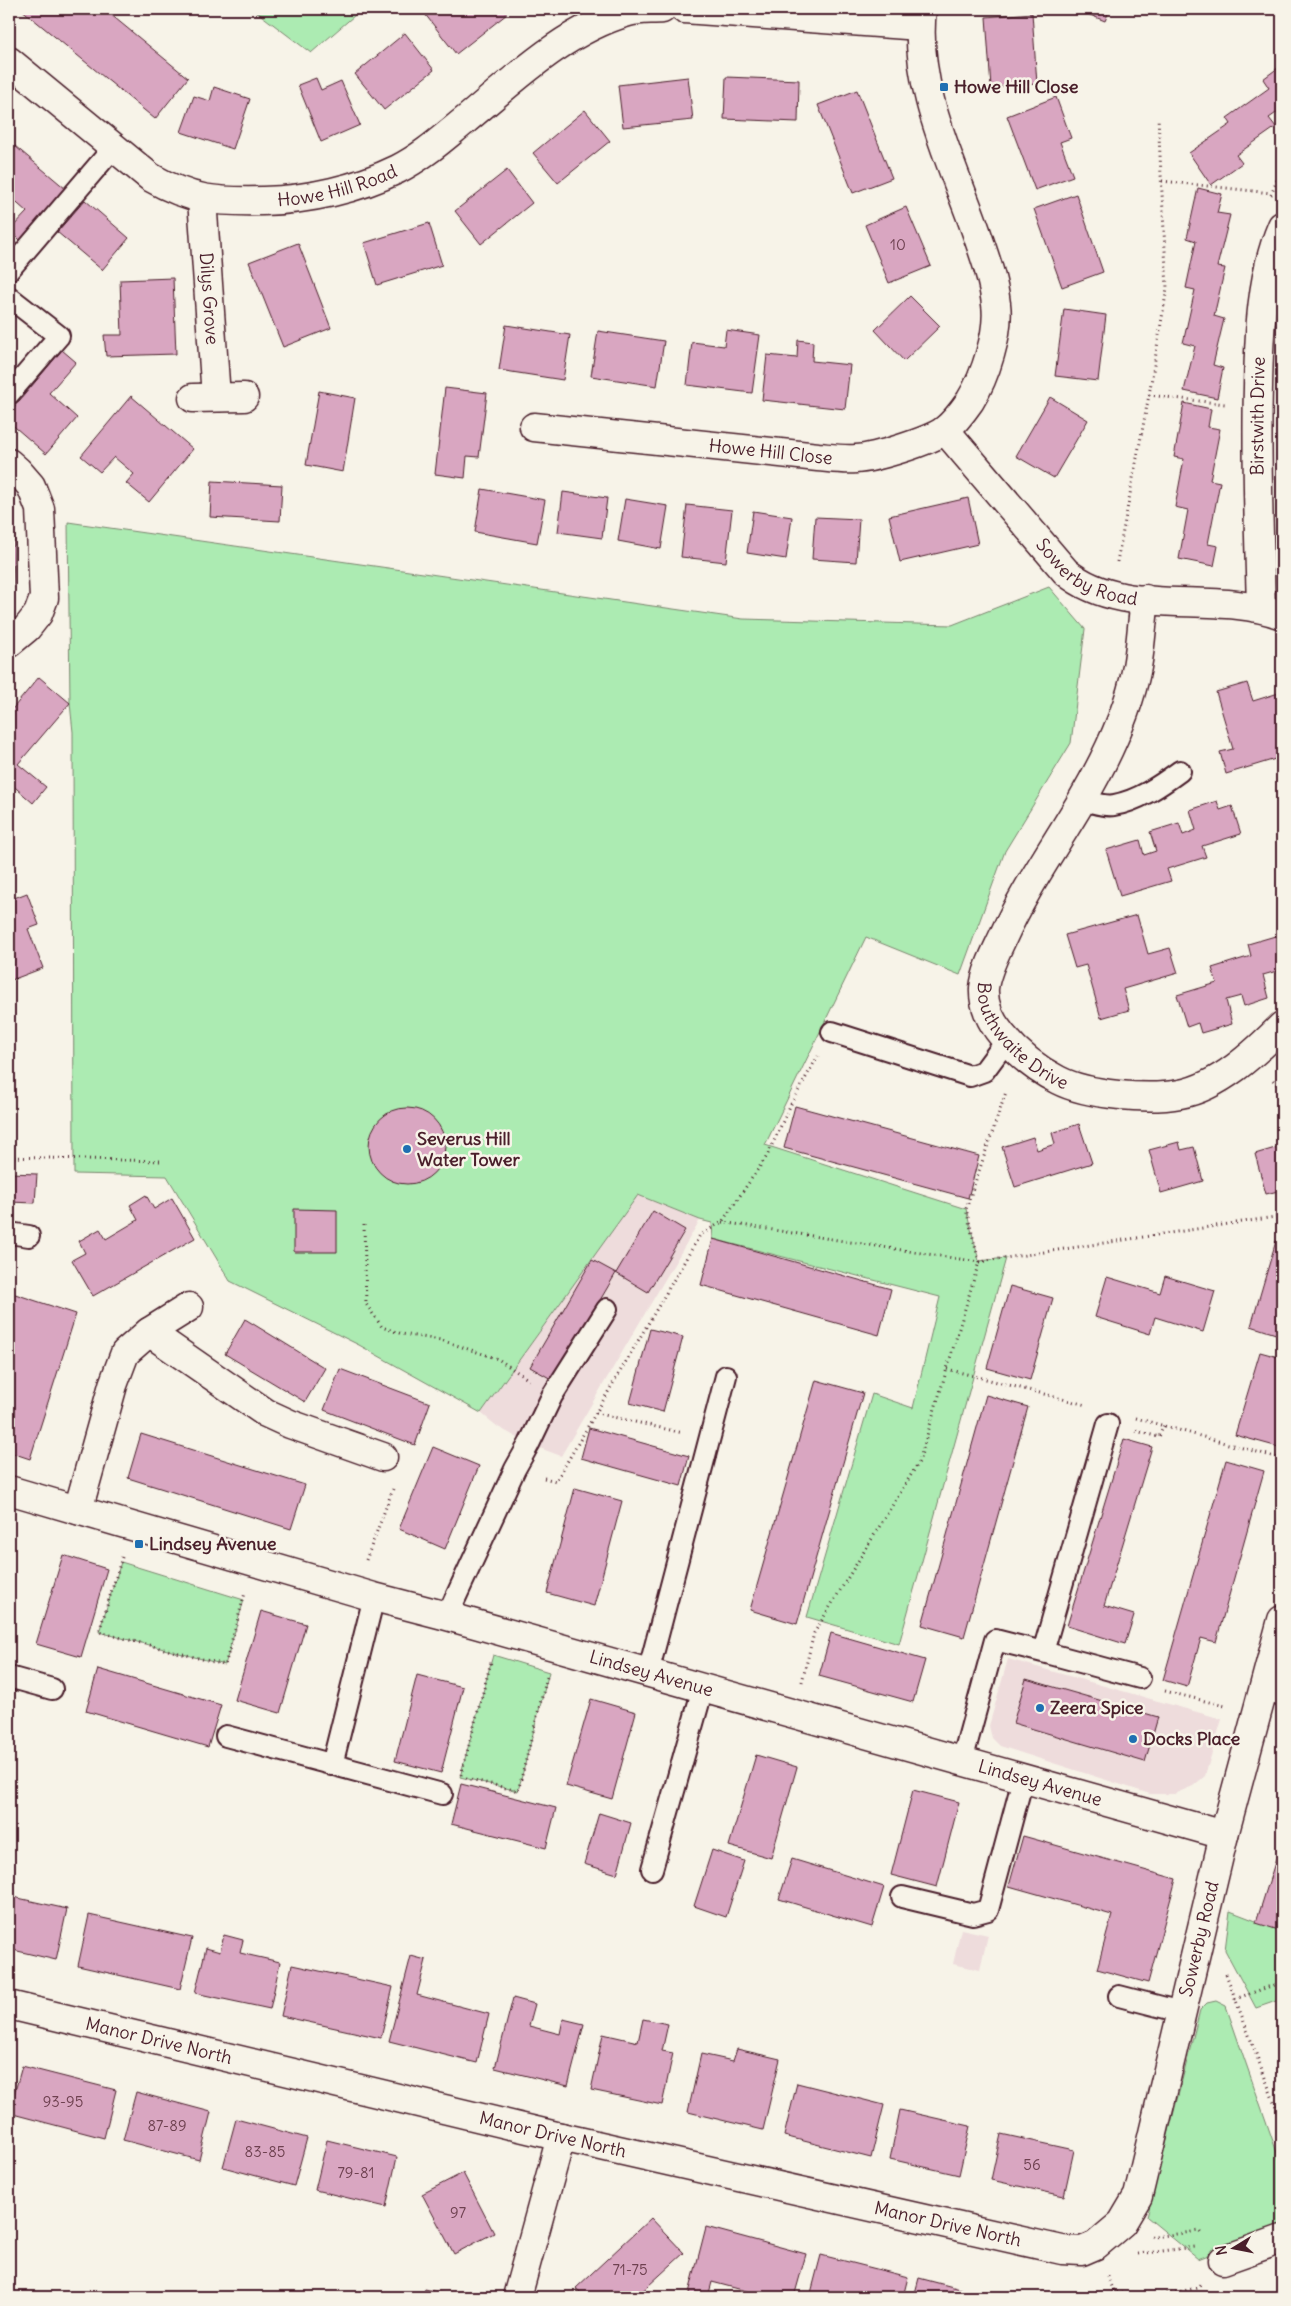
<svg xmlns="http://www.w3.org/2000/svg" width="1291" height="2306" viewBox="0 0 1291 2306" font-family="Delius,sans-serif">
  <rect width="100%" height="100%" fill="#f7f3e8"/>
  <filter id="ink" filterUnits="userSpaceOnUse"><feTurbulence type="fractalNoise" baseFrequency=".02" numOctaves="2"/><feDisplacementMap in="SourceGraphic" scale="10" xChannelSelector="R" yChannelSelector="G"/><feConvolveMatrix kernelMatrix="1 2 1 2 8 2 1 2 1" color-interpolation-filters="sRGB"/></filter>
  <g filter="url(#ink)">
    <path fill="#eedcdc" d="M638,1195l62,25 -139,236 -32,-12 -31,-17 -17,-14z
      M1008,1659l214,60 -17,57 -12,10 -19,8h-24l-150,-48 -8,-8 -3,-12z
      M961,1929l27,6 -8,35 -27,-6z"/>
    <path fill="#acebb2" stroke="#7b856e" d="M253,9h109l-51,44z
      M68,522l675,97 209,6 97,-38 36,42 -14,114 -66,108 -45,124 -94,-38 -101,208 201,64 13,52 27,-3 -107,386 -92,-27 65,-223 41,14 27,-111 -227,-58 -1,-16 -12,-3 -62,-25 -157,218 -122,-68 -129,-64 -63,-105 -93,-2 -1,-442 -3,-29z
      M121,1562l123,38 -19,65 -126,-33z
      M493,1655l56,17 -31,119 -58,-14z
      M1230,1911l52,20v68l-26,9 -31,-58z
      M1216,2001l10,5 56,161v60l-84,32 -51,-42 53,-207 7,-7z"/>
    <path fill="#d9a6c1" stroke="#4a1f2b" d="M21,9h83l84,69 -33,41z
      M421,9h82l4,5 -51,40z
      M1075,9h35l-5,12z
      M1032,13l5,71 -46,3 -5,-70z
      M405,33l29,37 -50,40 -29,-36z
      M1282,65v44l-13,9 7,9 -40,28 6,8 -31,22 -22,-32 42,-29 -4,-6 42,-30 -6,-9z
      M688,77l5,43 -70,7 -5,-42z
      M726,77l73,3 -1,42 -74,-3z
      M316,78l5,12 20,-9 19,44 -39,17 -23,-57z
      M214,87l36,12 -17,50 -52,-17 13,-36 16,5z
      M857,90l35,88 -39,15 -35,-88z
      M1056,97l15,41 -11,4 13,34 -38,14 -28,-74z
      M585,110l25,31 -52,42 -25,-30z
      M9,141l57,48 -45,52 -11,-11 17,-18 -18,-16z
      M507,170l25,33 -51,41 -26,-33z
      M1198,188l24,6 -5,19 13,2 -13,52 8,1 -11,48 10,3 -11,46 10,3 -6,30 -33,-7 11,-45 -12,-3 12,-53 -9,-2 10,-47 -9,-3z
      M1076,194l27,78 -41,15 -28,-78z
      M85,200l44,38 -27,32 -45,-38z
      M906,207l25,59 -42,17 -24,-58z
      M429,223l13,42 -65,20 -13,-42z
      M298,243l33,85 -48,19 -34,-85z
      M173,278l3,76 -70,2 -2,-21h18l-2,-55z
      M910,296l30,30 -36,35 -29,-31z
      M1064,309l42,6 -8,66 -43,-5z
      M506,325l64,10 -7,45 -64,-10z
      M726,330l34,5 -8,58 -65,-8 5,-43 32,4z
      M598,331l66,10 -7,45 -66,-10z
      M798,340l15,2 -1,19 38,4 -5,44 -83,-9 5,-45 30,3z
      M62,350l14,12 -27,31 28,25 -31,36 -37,-32v-9z
      M445,388l42,5 -8,64 -12,-1 -2,22 -30,-4z
      M319,391l36,7 -12,74 -37,-7z
      M131,396l62,53 -44,53 -23,-19 8,-9 -20,-17 -14,15 -19,-16z
      M1050,397l38,23 -34,58 -38,-22z
      M1184,403l27,6 -3,18 12,2 -10,51 10,2 -12,62 10,2 -4,20 -35,-7 9,-49 -13,-3 9,-48 -10,-2z
      M212,481l70,4 -2,36 -70,-4z
      M482,489l63,11 -8,43 -62,-11z
      M563,492l44,6 -5,40 -44,-6z
      M968,498l10,46 -78,18 -11,-46z
      M625,499l43,7 -7,43 -43,-8z
      M687,505l45,5 -6,52 -45,-5z
      M753,511l39,6 -6,42 -39,-6z
      M815,517l44,2 -3,43 -44,-3z
      M9,535h5l-1,53 -4,-1z
      M39,677l31,26 -52,61 28,23 -13,16 -24,-21v-69z
      M1247,683l6,18 29,-9v65l-56,17 -6,-22 13,-3 -17,-57z
      M1217,801l3,9 12,-4 9,28 -39,12 4,11 -39,12 4,12 -51,15 -14,-46 34,-10 4,15 12,-4 -6,-19 29,-9 4,12 13,-5 -6,-20z
      M27,893l12,32 -11,4 15,39 -34,13v-81z
      M1137,915l11,39 22,-6 8,25 -55,16 6,21 -28,8 -15,-53 -11,3 -10,-33z
      M1282,934v44l-3,1 -2,-8 -14,4 6,23 -25,8 -3,-10 -15,4 6,24 -31,9 -3,-10 -11,4 -10,-32 40,-12 -5,-15 39,-12 -3,-12z
      M795,1106l184,50 -11,42 -184,-50z
      M369 1146a38 38 0 1 1 76 0a38 38 0 1 1-76 0Z
      M1079,1124l13,39 -77,24 -13,-40 31,-10 4,13 18,-6 -3,-11z
      M1179,1142l2,8 13,-3 9,34 -42,12 -12,-43z
      M1282,1146v44l-16,4 -11,-40z
      M9,1173l28,1 -2,29 -26,-1z
      M146,1195l8,14 18,-11 23,40 -102,58 -21,-36 13,-7 -6,-12 21,-12 6,10 32,-19 -8,-15z
      M294,1209l43,1v42h-43z
      M653,1211l32,19 -37,62 -32,-19z
      M713,1239l178,50 -12,46 -178,-50z
      M1276,1241l6,2v93l-31,-10z
      M592,1260l24,13 -63,107 -23,-13z
      M1165,1276l50,15 -12,41 -48,-15 -5,17 -55,-17 12,-40 53,16z
      M1010,1286l43,12 -23,82 -43,-12z
      M12,1293l64,21 -46,145 -21,-7v-150z
      M245,1319l80,49 -20,34 -80,-48z
      M650,1329l33,8 -20,75 -33,-9z
      M1260,1352l22,6v90l-47,-13z
      M340,1369l90,34 -15,42 -91,-35z
      M816,1380l47,13 -66,231 -47,-14z
      M986,1395l42,12 -64,230 -42,-12z
      M589,1428l100,28 -8,30 -100,-28z
      M141,1434l164,51 -14,44 -163,-51z
      M1124,1439l28,8 -48,159 30,9 -9,29 -58,-18z
      M433,1447l46,19 -34,83 -46,-20z
      M1226,1460l38,11 -48,171 -15,-4 -14,49 -24,-7z
      M575,1488l47,13 -28,105 -47,-13z
      M63,1555l44,14 -26,88 -45,-13z
      M261,1611l45,13 -26,89 -45,-13z
      M831,1633l94,27 -12,42 -94,-26z
      M98,1669l123,36 -13,42 -122,-36z
      M417,1675l46,12 -22,86 -46,-12z
      M1026,1679l132,38 -13,45 -132,-39z
      M591,1699l45,13 -24,87 -46,-13z
      M756,1755l41,12 -26,91 -42,-12z
      M461,1784l95,24 -10,40 -95,-24z
      M913,1790l46,12 -22,85 -46,-12z
      M599,1813l32,10 -14,51 -33,-10z
      M1023,1836l153,43 -28,104 -51,-14 15,-54 -103,-29z
      M1282,1840v91l-26,-8z
      M712,1850l32,11 -18,56 -32,-11z
      M792,1859l92,28 -12,40 -93,-28z
      M9,1896l58,13 -11,51 -47,-11z
      M89,1915l103,23 -12,51 -102,-23z
      M224,1935l19,5 -3,13 40,9 -10,47 -75,-16 11,-45 14,4z
      M411,1956l15,4 -9,35 72,19 -12,49 -88,-22z
      M292,1965l101,22 -12,51 -100,-22z
      M513,1998l22,6 -6,22 31,8 3,-15 21,5 -16,62 -73,-18z
      M643,2019l25,5 -6,27 11,2 -11,52 -71,-15 12,-56 35,8z
      M737,2049l43,10 -17,71 -75,-18 13,-58 32,7z
      M22,2066l94,24 -12,48 -95,-25z
      M797,2083l87,22 -13,53 -87,-22z
      M136,2092l75,20 -12,48 -76,-20z
      M900,2110l70,16 -11,49 -69,-16z
      M236,2119l71,19 -13,48 -71,-19z
      M1001,2134l73,16 -10,46 -73,-16z
      M327,2140l70,17 -11,50 -71,-17z
      M463,2173l31,60 -40,21 -32,-60z
      M651,2218l33,35 -48,44h-51l-9,-9z
      M706,2227l100,27 -12,43h-25l-57,-15 -4,15h-20z
      M821,2255l87,22 -5,20h-93z
      M919,2278l72,19h-77z
      M425,2289l32,8h-34z"/>
    <g fill="none" stroke-linecap="round" stroke-linejoin="round">
      <defs>
        <path id="service" d="M9,270l105,-123
          M9,297l50,39 -50,58
          M1082,800c10,2 23,7 32,5 24,-4 47,-20 66,-34
          M832,1032l138,44 14,-5 23,-31
          M9,1233l20,3
          M447,1616l68,-147 14,-25 23,-48 55,-87
          M1043,1652l97,26
          M648,1673l78,-297
          M9,1677l43,12
          M1263,1690l19,6
          M226,1736l216,58
          M962,1761l33,-121 48,12 65,-228
          M332,1765l42,-168
          M652,1869l51,-181
          M902,1897l71,17 15,-4 35,-131
          M1119,1996l62,16"/>
        <g id="minor">
          <path d="M684,9l236,17"/>
          <path id="s1" d="M9,61l141,116c42,24 66,25 113,24 45,-1 94,-12 135,-32 24,-12 44,-30 65,-47 50,-41 101,-92 165,-110 11,-3 23,-2 34,-3"/>
          <path id="s2" d="M202,199l14,198"/>
          <path d="M193,398l51,-1"/>
          <path id="s3" d="M534,427l284,30c12,1 25,3 38,2 19,-1 74,-18 89,-29 10,-8 18,-19 25,-29 15,-24 30,-69 26,-97 -3,-26 -12,-49 -20,-73 -25,-71 -63,-145 -54,-222"/>
          <path id="s4" d="M945,430l121,142c58,48 147,17 216,43"/>
          <path d="M9,463l9,8 13,15 9,23 4,89 -6,16 -11,14 -18,15"/>
          <path id="s5" d="M1145,599c-3,23 -4,46 -8,68 -9,47 -31,92 -55,133 -27,46 -58,90 -80,139 -7,15 -16,32 -18,49 -1,17 7,34 18,47 16,19 34,34 56,45 29,15 90,20 122,14 39,-7 75,-41 102,-68"/>
          <path id="s6" d="M1261,607c-2,-73 -5,-147 -3,-220 1,-53 3,-112 24,-161"/>
          <path d="M149,1332l40,-25"/>
          <path id="s7" d="M9,1490l365,107 73,19 777,219"/>
          <path d="M78,1510l35,-125 12,-32 24,-21 117,81 24,11 93,33"/>
          <path id="s8" d="M9,2005l552,132 501,113 20,1 14,-6 26,-22 16,-27 86,-361 58,-215"/>
          <path d="M1223,2260l59,-21"/>
          <path d="M517,2297l44,-160"/>
        </g>
      </defs>
      <use href="#service" stroke="#4a1f2b" stroke-width="24"/>
      <use href="#minor" stroke="#4a1f2b" stroke-width="31"/>
      <path stroke="#4a1f2b" stroke-width="3" stroke-dasharray="1 4" stroke-linecap="butt" d="M1162,181l109,12
        M1271,195l11,-27
        M1149,395l76,9
        M1117,562l32,-167 18,-107 -9,-171
        M1273,1080l9,11
        M9,1157l152,4
        M722,1222l257,40 303,-46
        M364,1225l2,79 16,23 20,7 39,6 57,19 31,21
        M947,1369l139,36
        M596,1413l87,20
        M1136,1418l146,41
        M1136,1431l23,6 5,-12
        M544,1478l12,3 144,-246 22,-13 45,-66 24,-52 27,-48
        M122,1557l-23,75 126,33 20,-72
        M366,1560l27,-71
        M802,1682l12,-49 105,-171 60,-200 -13,-53 40,-117
        M1165,1691l60,15
        M461,1775l30,-113
        M466,1778l52,13 29,-114
        M1226,1974l56,149
        M1235,1999l47,-17
        M1151,2236l3,1 45,-6 3,4
        M1138,2254l56,-7
        M1107,2276l6,16 35,5
        M1151,2297l47,-9 4,-5"/>
      <use href="#service" stroke="#f7f3e8" stroke-width="20"/>
      <use href="#minor" stroke="#f7f3e8" stroke-width="28"/>
    </g>
  </g>
  <g fill="#1f6fb2" stroke="#f7f3e8" stroke-width="2">
    <rect x="939" y="82" width="10" height="10" rx="2.5"/>
    <circle cx="407" cy="1149" r="5"/>
    <rect x="134" y="1539" width="10" height="10" rx="2.5"/>
    <circle cx="1040" cy="1708" r="5"/>
    <circle cx="1133" cy="1739" r="5"/>
  </g>
  <g text-anchor="middle" stroke-width="5" stroke-linejoin="round" paint-order="stroke">
    <g font-size="15" fill="#6e4150">
      <text x="898" y="250">10</text>
      <text x="63" y="2107">93-95</text>
      <text x="167" y="2131">87-89</text>
      <text x="265" y="2157">83-85</text>
      <text x="1032" y="2170">56</text>
      <text x="356" y="2178">79-81</text>
      <text x="458" y="2218">97</text>
      <text x="630" y="2275">71-75</text>
    </g>
    <g font-size="18" font-weight="bold" fill="#4a1f2b" stroke="#f7f3e8" text-anchor="start">
      <text x="954" y="93">Howe Hill Close</text>
      <text x="417" y="1145">Severus Hill<tspan x="417" dy="21">Water Tower</tspan></text>
      <text x="149" y="1550">Lindsey Avenue</text>
      <text x="1050" y="1714">Zeera Spice</text>
      <text x="1143" y="1745">Docks Place</text>
    </g>
    <g font-size="18" fill="#4a1f2b" stroke="#f7f3e8">
      <text dy="6" stroke="none"><textPath href="#s1" startOffset="376">Howe Hill Road</textPath></text>
      <text dy="6" stroke="none"><textPath href="#s2" startOffset="100">Dilys Grove</textPath></text>
      <text dy="6" stroke="none"><textPath href="#s6" startOffset="191">Birstwith Drive</textPath></text>
      <text dy="6" stroke="none"><textPath href="#s3" startOffset="238">Howe Hill Close</textPath></text>
      <text dy="6" stroke="none"><textPath href="#s4" startOffset="205">Sowerby Road</textPath></text>
      <text dy="6" stroke="none"><textPath href="#s5" startOffset="490">Bouthwaite Drive</textPath></text>
      <text dy="6" stroke="none"><textPath href="#s7" startOffset="668">Lindsey Avenue</textPath></text>
      <text dy="6" stroke="none"><textPath href="#s7" startOffset="1072">Lindsey Avenue</textPath></text>
      <text dy="6" stroke="none"><textPath href="#s8" startOffset="1446">Sowerby Road</textPath></text>
      <text dy="6" stroke="none"><textPath href="#s8" startOffset="154">Manor Drive North</textPath></text>
      <text dy="6" stroke="none"><textPath href="#s8" startOffset="559">Manor Drive North</textPath></text>
      <text dy="6" stroke="none"><textPath href="#s8" startOffset="964">Manor Drive North</textPath></text>
    </g>
  </g>
  <rect width="1291" height="2306" fill="none" stroke="#f7f3e8" stroke-width="30"/>
  <rect x="15" y="15" width="1261" height="2276" fill="none" stroke="#4a1f2b" stroke-width="2" filter="url(#ink)"/>
  <g transform="translate(1234 2248) rotate(260)" stroke="#f7f3e8" stroke-width="4" paint-order="stroke">
  <path d="M0-4L9 19L0 12L-9 19Z" fill="#4a1f2b"/>
  <text y="-8" font-size="14" font-weight="bold" text-anchor="middle" fill="#4a1f2b">N</text>
  </g>
</svg>
